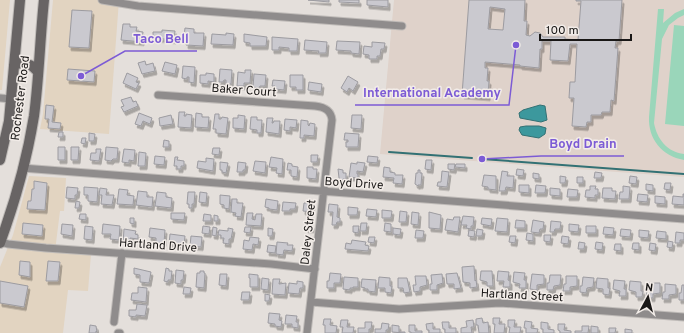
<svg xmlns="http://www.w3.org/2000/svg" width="684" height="333" viewBox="0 0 684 333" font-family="Overpass,sans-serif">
  <defs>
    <filter id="shadow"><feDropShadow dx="2" dy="3.5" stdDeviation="0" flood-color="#0004"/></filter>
  </defs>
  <rect width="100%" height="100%" fill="#e4dfdb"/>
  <path fill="#e2d4c1" d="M0,0h10l-8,90h-2z
    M53,0h66l-10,134 -69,-5 3,-15z
    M29,176l37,2 -2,33h-4l-5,40 36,3 -3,37 -20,-1 -5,43h-63v-66l13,-32z"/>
  <path fill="#dfd2ca" d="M394,0h290v177l-304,-23z"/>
  <path fill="#9ad6ba" d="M658,9h6l-1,14 12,-10 9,-4v6l-6,3 -9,7 -7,14 -8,84c3,16 13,29 30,31v6c-22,-4 -36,-21 -35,-43z
    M674,25l10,1v100l-19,-2z"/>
  <path fill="#3c989d" stroke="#327174" d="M540,105l5,1 2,14 -6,2 -21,-4 -1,-5 4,-3z
    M526,126h13l7,2 -1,6 -6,4 -17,-3 -3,-5 1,-3z"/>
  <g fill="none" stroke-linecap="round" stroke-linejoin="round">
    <path stroke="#327174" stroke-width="2" d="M389,152l83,6
      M482,159l202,15"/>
  </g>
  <path fill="#cac9cf" stroke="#9c9ba0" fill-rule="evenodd" filter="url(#shadow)" d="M308,0h21v2z
    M339,0h20v3l-20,-1z
    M367,0h21v7l-21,-2z
    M469,0h56l-1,21h3l-1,14 4,1 5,-4 5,1 3,4h22v2l13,1 3,-39h-5v-1h46l-3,41h-3l-1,7h3l-4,53 -3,-1 -1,12h-8l-1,3h-10v7h-4l-1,5 -14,-1 2,-28h-5l1,-16h5l2,-38h-7l-2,17 -18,-1 1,-19h-9v8h-2l-1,19 -19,-2v-1l-35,-3v6h3l-1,13h2l-1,16 -26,-2zM490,7l15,2 -2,21 -15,-1z
    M72,10l20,1 -3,37 -20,-1z
    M123,24h7v3h7l-1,4 7,1 -1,10 -21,-2z
    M185,28l9,1v4h10l-1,13 -17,-1 1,-9h-3z
    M162,30l13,1 -1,9 -21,-2v-6h9z
    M226,33l8,1 -1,11 -22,-1 1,-10 14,1z
    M244,34l23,3 -1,9h-16v-3l-6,-1z
    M272,37l26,2 -1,12h-8v-3l-10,-1v3h-7z
    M305,40l22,2 -1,11h-8l1,-2 -15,-1z
    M337,41l23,1 -1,12 -8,-1v-2l-15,-1z
    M372,42l13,1 -1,6h-3l-1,7h-3v3h-8v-4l-6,-1 1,-8 8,1z
    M145,61l1,4 7,-2 2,8 -13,3 -4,-11z
    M165,62l12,3 -2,9 -13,-3z
    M183,66l12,1 -1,16 -5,-1v-5h-2v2l-5,-1z
    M68,69l27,2 -1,11 -27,-2z
    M220,69l12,1 -1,14h-5v-4h-2l-1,2h-4z
    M245,70h6l-1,13h-6v3h-7l1,-14 7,1z
    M127,73l11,5 -2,4 3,1 -3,6 -13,-6z
    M206,73l8,1v8l-6,-1v3l-8,-1v-8h6z
    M254,74l12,1 -1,11h-5l-1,2 -6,-1z
    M290,75h13v15h-7v-3h-6z
    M348,76l10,6 -5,9 -4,-3 -2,4 -6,-4z
    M273,80l12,1 -1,9 -9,-1v-3h-3z
    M309,82l13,2 -1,8 -13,-2z
    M131,97l2,5 3,-1 2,5 -14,6 -3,-5 3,-1 -3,-6z
    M46,105l8,1 -2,16 9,1 -1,6 -12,-1 1,-9h-4z
    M179,112h6l-1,4h2v-2l6,1 -1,13 -13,-1z
    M139,113l13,5 -2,6 -7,-3 -2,5 -6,-2z
    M196,113l6,1v3h7l-1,11 -13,-1z
    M215,114h4v5h2l1,-2 6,1 -2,16 -10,-1v-4h-3z
    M171,115l2,9 -13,2 -1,-8z
    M238,115l7,1 -1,13 -11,-1v-10h5z
    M352,115h10l-1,14 -10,-1z
    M251,117h6v3h5l-1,13h-4v-3l-7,-1z
    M267,118h6l-1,5h1l1,-2h6l-1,13 -13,-2z
    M285,119l12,1 -1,8 -6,-1v4l-6,-1z
    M301,120l7,1v4l1,1 1,-3 5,1 -1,12 -10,-1v3h-4z
    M59,132h4v5h-5z
    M89,133l6,1 -1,7h-5z
    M345,133l14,1 -1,13h-12v-5h2v-2h-4z
    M82,138h4l-1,6 -4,-1z
    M164,140l5,1v6h-6z
    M58,147h7v13h-7z
    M71,147h8l-1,13h-7z
    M106,147l12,1 -1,11h-4l-2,2 -6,-1z
    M213,148h7l-1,7 -7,-1z
    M96,149h5l-2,12 -9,-1 1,-7h5z
    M124,149l11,1 -1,11 -5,-1v3l-7,-1z
    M139,152l7,1 -1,13h-7z
    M311,155h7l-1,7h-6z
    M155,156l10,1 -1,8 -10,-1z
    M368,156l10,1 -1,6 -10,-1z
    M175,157h3l-1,3 7,1v5h-3v3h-4v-3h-3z
    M271,157l12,2 -1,15 -6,-1 1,-5 -8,-1z
    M206,158l8,1 -1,12 -16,-3 1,-7 8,1z
    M426,160h6l-1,10 -6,-1z
    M255,161l11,1 -1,11 -12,-2z
    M220,162l8,1 -2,10 -4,-1v-2h-2z
    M238,162l8,1 -1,7h-2v2h-6z
    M357,162l8,1 -2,9 -6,-1v3h1v4l-9,-1 2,-14 6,1z
    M288,163l4,1v2l6,1 -1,10 -6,-1v-6h-4z
    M448,164h7l-1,6 -6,-1z
    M456,164h9v4l-10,-1z
    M307,167h6v2h4l-1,10 -9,-1z
    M384,167l6,1v4l5,1v2h8l-1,9 -9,-1 1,-5 -11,-1z
    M338,169l5,1v3h3v6h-3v2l-4,-3z
    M517,169l7,1 -1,6 -7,-1z
    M418,170h2v3h2l-1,12h-3v1l-3,-2 1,-11h2z
    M442,171l7,1 -2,15 -10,-1 1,-4h3z
    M502,171l6,1 -1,4h7l-1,12 -7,-1 -1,4h-6z
    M595,172l7,1 -1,5h-7z
    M533,173l6,1v5l-6,-1z
    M484,175l12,1v14l-8,-1v-2l-6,-1z
    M560,176l6,1 -1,6h-5z
    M630,176l7,1 -1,7 -7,-1z
    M577,177h6v6h-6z
    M34,181l13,2 -2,27 -18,-1 1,-8h3l1,-12h2z
    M665,183h6l-1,7 -6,-1z
    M646,184l7,1v6l-7,-1z
    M519,185h10v8l-10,-1z
    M536,185l10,1 -1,7h-10z
    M590,186h6l-1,3h3v6h-3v3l-10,-1 1,-7h4z
    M623,186l7,1 -1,12h-10l1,-7h3z
    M67,187l11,1 -1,7h-2v4l-9,-1z
    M84,187l14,1 -1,14 -9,-1v-6h-4z
    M100,188l7,1 -1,6h8l-2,10 -11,-1 1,-9h-3z
    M550,188l10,1v7l-10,-1z
    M603,188h9v3h4l-1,8 -13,-1z
    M119,189l9,1 -1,5 7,1 -1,9 -16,-1z
    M568,189l10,1 -1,7h-10z
    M138,191l9,1v5h6l-1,10 -16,-2z
    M157,192l9,1v4l6,1 -1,10 -16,-2z
    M188,192h7l-1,12h-2v4h-3v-4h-2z
    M200,192l7,1 -1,10 -7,-1z
    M638,194l10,1 -1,7 -10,-1z
    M683,194h1v11l-12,-1 1,-8 10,1z
    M220,195l10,1 -1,13 -5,-1v-3l-4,-1z
    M655,196l10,1v7l-10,-1z
    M232,199h5v4h6l-2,14 -6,-1 1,-3 -5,-1z
    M266,199l12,2 -1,9 -8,-1v-1l-4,-1z
    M76,201l4,1 -1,6h-4z
    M307,201l6,3 -1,8 -9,-1 1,-8h3z
    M283,202l13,1 -1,6h-5v2h-8z
    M329,204l9,1 -1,12 3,1v4h-3l-1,3h-4l1,-13h-5z
    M348,207l10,1 -1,7h-9z
    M367,209l10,1 -1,7 -10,-1z
    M382,210l10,1 -1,7h-9z
    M400,211l7,1 -1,10h-7z
    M412,212l7,1 -1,12 -7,-1z
    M429,212l12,3 -1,14 -11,-1z
    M171,213h14l-1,7 -13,-1z
    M247,213h6l-1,6 3,1 1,-6h6l-1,12 -15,-1z
    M80,214h6v6l-7,-1z
    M204,214l7,1v6h-8z
    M214,215l4,1v5h-4z
    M463,216l11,1 -1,9h-2v3l-5,-1 1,-3h-6z
    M454,217h6l-2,15 -13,-2 2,-11 6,1z
    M130,218h4v6l-4,-1z
    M482,218l10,1 -1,7 -10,-2z
    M497,218l11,1 -1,13 -12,-1z
    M516,220l9,1v7h-10z
    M533,220l11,2 -1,7h-3l-1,4 -8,-1z
    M551,221l10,1 -1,7h-5l-1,3h-4z
    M23,223l20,2 -1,11 -20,-2z
    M361,223h6l-1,8h-6z
    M385,223l6,1v8l-7,-1z
    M62,224l11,1 -1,11 -11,-2z
    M103,224l17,2 -1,14 -9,-1 1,-5h-9z
    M306,224l6,1v4h-6z
    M569,224l10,1 -1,7 -9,-1z
    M85,226l8,1 -1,13 -8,-1z
    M203,226l7,1 -1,7 -7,-1z
    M353,226h6l-1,7 -5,-1z
    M586,226h10v7h-10z
    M213,227l4,1 -1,8 -4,-1z
    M245,227h6l-1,6 -6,-1z
    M604,227l10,1 -1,7 -10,-1z
    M150,228l15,2 -1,13h-8v-5l-7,-1z
    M228,228l5,1 -2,10h-2v5l-6,-1 1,-5h-3v-3h-3l1,-5 9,1z
    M268,228l5,1 -1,7h-4z
    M393,228l8,1 -1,6 -7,-1z
    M124,229l12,2 -1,3 3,1v4l-8,-1v6l-7,-1z
    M477,229l6,1 -1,6h-6z
    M621,229l10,1 -1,7 -10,-1z
    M416,230l8,1 -1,7h-8z
    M469,230l6,1 -1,6 -6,-1z
    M639,230l10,1 -1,7 -9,-1z
    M657,231l9,1v7l-10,-1z
    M676,232l8,1v7h-4v3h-5z
    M527,233l6,1v7l-7,-1z
    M170,234l15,2 -1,10 -15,-2z
    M544,235h7l-1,7 -6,-1z
    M191,236l11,1 -1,10 -11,-1z
    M510,236h6l-1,7 -6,-1z
    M562,236l7,1 -1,7 -7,-1z
    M250,237l9,1 -1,7 -5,-1 -1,6 -9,-1 1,-9 5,1z
    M369,237h6l-1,6 -6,-1z
    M352,240l14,2 -1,3 4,1 -1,5 -23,-2 1,-6 5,1z
    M668,241l5,1 -1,6 -5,-1z
    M277,242l11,1 -1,2h6l-1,6 -8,-1 -1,5 -7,-1z
    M579,242l6,1 -1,6h-6z
    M596,242l7,1 -1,7 -7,-1z
    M633,243h6v7l-7,-1z
    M650,243l6,1 -1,7 -6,-1z
    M615,244h6v7l-7,-1z
    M268,245l8,1 -1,7 -8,-1z
    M20,261l10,1v15l-11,-2z
    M48,261l12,1 -2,19h-12z
    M474,266l1,15 1,-1 1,7 -7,1v-5l-7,-1 -1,-15z
    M134,268l17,4 -2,11 -9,-1v-7l-6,-1z
    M166,268l3,1v2h3l-1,9h-3v2l-4,-1z
    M176,270l8,1 -1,9h-2v4l-6,-1z
    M200,271h4v2h1l-1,15 -8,-1 1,-14h3z
    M481,271h11l1,15h-6v-4l-7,-2z
    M498,271l11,1 -1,8 2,1v6h-7l1,-6h-7z
    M514,272l11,1 -1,7h2v8h-7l1,-4 -7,-2z
    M330,273l11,1 -1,9h-6v5h-7v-7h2z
    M457,273l4,15 -7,1v-5h-7l-1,-10z
    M220,274h7l-1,12 -7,-1z
    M249,274l9,1v12h-8v-9h-1z
    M442,274l1,9 -6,2v5h-7v-6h2l-1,-9z
    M532,274l12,1v9l-7,1v5l-7,-1z
    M550,275h11l-1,10 -6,1 -1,4h-6v-7h2z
    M415,276h11l1,9 -7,2v4l-6,1 -1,-7h3z
    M566,276h11v10l-7,1v4h-7l1,-7h2z
    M344,277l14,1v9h-5v1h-3v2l-7,-1z
    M379,277l11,1v8h2l-1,7 -6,-1v-4h-7z
    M583,277l11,1 -1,9 -6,1 -1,5 -6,-1v-6h2z
    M262,278l7,1 -1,11 -7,-1z
    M398,278h9l3,14 -6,1 -1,-5h-5z
    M597,278l11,1v9h2l-1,7 -6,-1v-5l-7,-1z
    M273,279h7l-1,5 7,-1 -1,12 -13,-1z
    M362,279l14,1 -1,12 -7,-1v-2h-3v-1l-4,-1z
    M614,280l11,1 -1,8h2v7h-7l1,-5 -7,-2z
    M0,281l28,5 -4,21 -24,-4z
    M297,281l6,1v6h-3l-1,6 -11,-1 1,-10 8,1z
    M630,281l11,1v9h2l-1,6h-6v-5l-7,-2z
    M649,283h11v10l-7,1v4h-7l1,-7h2z
    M665,284l11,1v9l-7,1v4h-7l1,-7h2z
    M682,285h2v15h-5v-7h2z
    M138,287l9,1 -1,14 -15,-2 1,-7h6z
    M184,287l7,1 -1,6h-7z
    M242,292h8l-1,8h-8z
    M265,294l5,1 -1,6h-4z
    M137,304l10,1 -2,11 -9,-1v2l-7,-1v-6h7z
    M269,313l11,1 -1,6 3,1 -1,6 -6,-1v-2l-7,-1z
    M286,315l11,1 -1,6h2v6l-6,-1v-3h-7z
    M482,318l1,5 5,-1 1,11h-10l-1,-8h-2v-6z
    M493,318h7l-1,6h6l-1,9h-10l1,-9h-2z
    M324,319h7l-1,6 7,1 -1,7h-11v-8h-2z
    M341,320h7l-1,7h7l-1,6h-11l1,-6h-3z
    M473,320l1,7h-3l1,6h-11v-5l6,-1 -1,-6z
    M508,320h7l-1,7h7l-1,6h-11l1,-6h-2z
    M525,321l7,1 -1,6 7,1 -1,4h-11v-5h-2z
    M365,322h7l-1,7h-2v4h-11v-5h7z
    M442,322h7v6h7v5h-11v-4h-2z
    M541,322l7,1v6l6,1v3h-11v-4h-2z
    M382,323l7,1 -1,6h-2v3h-11v-4h6z
    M433,323v6h7v4h-11v-3h-2l-1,-6z
    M558,324h7l-1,6 7,1v2h-11v-2l-2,-1z
    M90,325l6,1 1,6 -1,-1v2h-7z
    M392,325l7,1v6h6v1l-13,-1z
    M409,325h6v6h7v2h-11v-1h-2z
    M582,326h7l-1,7h-13v-2h7z
    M591,326l7,1v6h-7z
    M609,328h7l-1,5h-6z
    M625,329l7,1v3h-7z"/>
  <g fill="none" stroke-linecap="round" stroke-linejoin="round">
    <defs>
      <path id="street" d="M102,0l36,6 264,20
        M158,95l157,11c9,1 16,4 17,14l-25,213
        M0,98l11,1
        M22,168l662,51
        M0,242l8,2 38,4 225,16 44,5
        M311,302l88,7 101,-6 184,14
        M114,322l8,-69
        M118,333h2"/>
      <path id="secondary" d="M14,65c10,-4 17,-2 24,7
        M0,160l9,-39 11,-121
        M0,243c15,-41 27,-84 34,-127 5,-37 6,-78 10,-116"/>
    </defs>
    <use href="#street" stroke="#bfbbb8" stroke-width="9"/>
    <use href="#secondary" stroke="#bfbbb8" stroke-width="12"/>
    <use href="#street" stroke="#8f8c8c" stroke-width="7"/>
    <use href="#secondary" stroke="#686464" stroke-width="10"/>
  </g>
  <g text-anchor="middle" stroke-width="3" stroke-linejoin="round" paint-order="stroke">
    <g font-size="12" fill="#191716" stroke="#f2ece8">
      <text transform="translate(244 90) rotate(4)" y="4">Baker Court</text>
      <text transform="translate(20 98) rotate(-83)" y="4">Rochester Road</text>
      <text transform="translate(354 183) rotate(4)" y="4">Boyd Drive</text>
      <text transform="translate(308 232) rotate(-84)" y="4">Daley Street</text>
      <text transform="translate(158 245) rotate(4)" y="4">Hartland Drive</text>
      <text transform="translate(522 295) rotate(3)" y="4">Hartland Street</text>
    </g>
  </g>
  <path fill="none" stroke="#7c5bd5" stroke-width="1.5" d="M81 76L125 51H197M516 45L509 105H355M482 159L541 156H624"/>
  <g fill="#7c5bd5" stroke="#f2ece8" stroke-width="1.5">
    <circle cx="81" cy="76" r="4"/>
    <circle cx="516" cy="45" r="4"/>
    <circle cx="482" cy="159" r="4"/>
  </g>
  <g font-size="13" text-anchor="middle" font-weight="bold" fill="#7c5bd5" stroke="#f2ece8" stroke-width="3" stroke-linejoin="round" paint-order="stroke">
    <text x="161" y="43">Taco Bell</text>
    <text x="432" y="97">International Academy</text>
    <text x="583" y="148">Boyd Drain</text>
  </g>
  <g transform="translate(648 297) rotate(7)" stroke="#f2ece8" stroke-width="3" paint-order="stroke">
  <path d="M0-3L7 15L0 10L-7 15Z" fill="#191716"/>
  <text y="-6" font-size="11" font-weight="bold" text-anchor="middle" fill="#191716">N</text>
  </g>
  <path d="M540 34v6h91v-6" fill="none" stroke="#191716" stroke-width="2"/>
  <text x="546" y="34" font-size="12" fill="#191716" stroke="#f2ece8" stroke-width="3" paint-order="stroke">100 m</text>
</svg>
